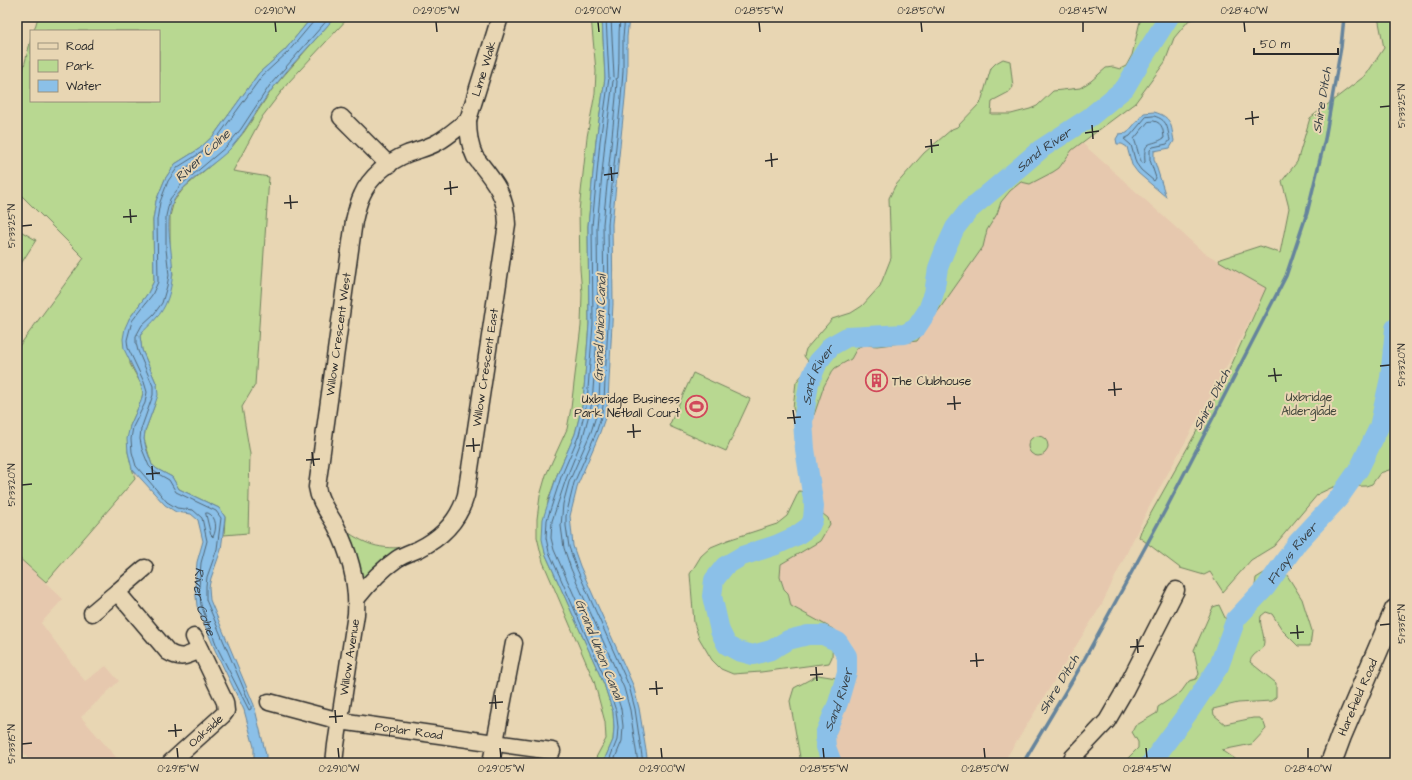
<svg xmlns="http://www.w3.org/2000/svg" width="1412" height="780" viewBox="0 0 1412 780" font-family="'Architects Daughter',sans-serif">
  <rect width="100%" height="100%" fill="#e8d6b3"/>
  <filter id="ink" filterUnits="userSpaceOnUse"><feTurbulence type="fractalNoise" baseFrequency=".025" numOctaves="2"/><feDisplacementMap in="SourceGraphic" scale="8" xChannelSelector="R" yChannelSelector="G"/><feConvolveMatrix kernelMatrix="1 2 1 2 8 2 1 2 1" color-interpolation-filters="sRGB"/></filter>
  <g filter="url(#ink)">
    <path fill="#e6c8ae" d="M1082,143l121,109 63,36 -42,84 -76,137 -46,95 -99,159h-165l-7,-26 24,-63 -3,-30 -19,-15 -42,-23 -3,-13 -4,-4 -4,-12 1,-13 39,-23 8,-23 -5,-4 -11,-54 -2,-30 4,-15 10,-29 11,-18 16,-9 6,-11 6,-3 14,1 105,-99 5,-17 10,-16 4,-12 9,-11 11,-9 38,-14 13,-18z
      M17,556l46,43 -22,24 44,58 21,-15 13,15 -38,36 40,46h-89l-15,-17v-95l2,-2 -2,-4z"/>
    <path fill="#b8d891" stroke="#72825e" d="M38,17h274l-27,33 -26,23 -45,62 -15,14 -24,15 -10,15 -9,22 -3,19 1,61 -6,12 -19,26 1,45 11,20 2,9 -2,8 -11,25 -2,26 7,27 -89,103 -29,-26v-207l67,-91 -67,-67v-98l14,-54v62h128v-70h-125z
      M335,17h14l-61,66 -26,34 -29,54 36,6 -14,208 -13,22 8,47 -2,79 -24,2 1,-18 -6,-9 -40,-19 -7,-12 -15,-8 -5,-4 -8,-26 1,-8 10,-27 2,-19 -15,-35 -2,-14 5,-8 13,-12 15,-41 -3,-27v-32l4,-15 10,-13 46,-39 14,-17 29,-44z
      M591,17h11l3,61 -9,63 -8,85 1,98 -6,78 -8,32 -18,41 -9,26 -3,52 59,131 9,28 1,15 -1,13 -10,23h-10l13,-24 -1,-17 -11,-41 -51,-119 -6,-25v-18l3,-23 6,-21 21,-46 4,-21 10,-82 1,-33 -2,-24 -1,-58 8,-74 8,-44 1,-22z
      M1141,17h63l-15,3 -15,18 -9,24 -30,41 -63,47 -13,18 -6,4 -23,12 -9,-2 -11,9 -9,11 -4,12 -10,16 -4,17 -66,94 -40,5 -14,-1 -6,3 -6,11 -16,9 -4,5 -7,13 -10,29 -19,-2 -2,-5 3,-26 15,-17 -7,-9 2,-7 26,-30 19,-6 11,-7 18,-20 11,-28 -2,-60 6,-12 29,-33 28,-24 5,-2 24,-25 10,-34 5,-5 7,-4 7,2 3,26 -4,5 -17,9 -1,13h20l19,-5 7,-3 16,-15 27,-3 11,-7 15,-13 7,-1 7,2 6,-3 6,-11z
      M1378,17h17v451l-15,5 -8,11 -6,2 -33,1 -15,7 -44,52 -23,14 -28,32 -13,-20 -6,3 -24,-7 -41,-31 2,-6 81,-145 44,-98 -47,-27 1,-2 40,-13 20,7 9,-45 -7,-27 15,-19 13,-44 56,-43 18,-27z
      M17,229l19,11 -19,30z
      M693,373l57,26 -24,52 -57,-25z
      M1028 446a10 10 0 1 1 20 0a10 10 0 1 1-20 0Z
      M799,491l7,1 17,22 5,4 2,6 -10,17 -39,23 -1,13 4,12 4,4 3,13 42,23 -1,28 -3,6 -68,9 -28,2 -12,-5 -9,-9 -13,-22 -5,-15 -4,-49 11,-18 10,-9 17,-7 49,-16 10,-8z
      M340,527c26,18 38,23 70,20l-47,35z
      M1272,568l13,4 17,27 10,32 -2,15h-12l-15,-15 -11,-17 -6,-2 -5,4c-2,9 3,16 3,26 0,10 -12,10 -14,20l26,21v14l-5,4 -33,2 -25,6 1,6 11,9 28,-6h7l4,5 2,6 -14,15 -30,6 19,13h-118l15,-15v-6l-6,-10 3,-6 22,-13 1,-6 23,-15 8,-11 7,-2 3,-5 -5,-24 19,-43 6,-2 8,17c4,0 10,0 13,-2 10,-5 15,-32 16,-42z
      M818,675l25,4 6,5 -12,23 -10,9 -5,11 5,36h-26l-11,-62 4,-13z"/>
    <path fill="#8bc0e8" stroke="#65849c" d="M312,17h23c-20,24 -43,46 -62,71 -15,19 -26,41 -42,60 -14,15 -50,36 -58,54 -11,26 4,57 -2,84 -2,11 -6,22 -13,30 -6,8 -13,12 -18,20l2,14 15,35 1,10 -3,9 -10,27 -1,8 2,9 6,17 5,4 15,8 7,12 40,19 6,9 -4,33 -10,28 -2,9 1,13 44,105 12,50v8h-12v-16l-10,-37 -29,-60 -18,-44 -2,-19 2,-25 6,-21 -5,-21 -7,-6 -15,-2 -11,-7 -33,-36 -4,-17 -1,-13 3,-13 11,-25 2,-8 -2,-9 -17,-35 -1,-10 2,-11 4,-9 19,-26 6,-12 -1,-61 3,-19 9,-22 10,-15 24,-15 15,-14 45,-62 26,-23z
      M602,17h27l-2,20v34l-2,27 -13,126 1,80 -5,96 -3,18 -6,17 -21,49 -8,32 3,30 7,20 53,119 6,23 9,55h-45l10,-23 1,-13 -1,-15 -9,-28 -59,-131 -3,-14 1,-20 14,-44 18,-41 8,-32 6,-78 -1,-98 8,-85 9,-63z
      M1154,112c18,5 17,13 20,29l-4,7 -16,3v8l12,38 -28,-24 -6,-8 -5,-18 -5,-3h-5l-1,-5 3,-5 8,-1 17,-20z"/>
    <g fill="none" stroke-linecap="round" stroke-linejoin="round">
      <g stroke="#516777" stroke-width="1">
        <path id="s1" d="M315,17l-1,4 -26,31 -26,24 -45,62 -15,14 -24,15 -10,14 -8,21 -3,18 1,62 -6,13 -20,26 -5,19 1,8 16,34 3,10 -2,11 -12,24 -2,12 1,13 4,14 31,36 10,6 16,2 9,8 5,23 -6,22 -2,24 2,18 17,44 31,61 2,-1v-3l-45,-106v-14l1,-9 10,-28 4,-31 -5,-7 -40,-19 -7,-12 -14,-8 -6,-6 -7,-17 -2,-10 1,-10 12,-34v-9l-15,-35 -2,-8v-7l6,-11 12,-11 8,-11 5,-17 2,-11 -3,-26v-33l4,-17 11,-14 46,-39 14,-17 29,-44 60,-68"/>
        <path d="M606,17l3,61 -9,63 -8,85 1,98 -6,78 -8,33 -18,42 -14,43 -1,18 3,14 58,131 9,28 2,16 -1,13 -9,23"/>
        <path d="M611,17l3,60 1,2 -2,2 -8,61 -8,85 1,97 -6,79 -9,34 -17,42 -14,42 -1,17 3,12 58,131 9,28 2,17 -1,15 -9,22"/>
        <path d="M620,17c-2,20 0,40 -2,61l-2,1 1,2 -1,16 -13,127 1,80 -5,95 -3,17 -5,16 -22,50 -6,22 -2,22 3,22 7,21 53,119 6,22 8,53"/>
        <path d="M625,17l-2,20v34l-2,27 -13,126 1,81 -5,95 -3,17 -5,16 -22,50 -8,33v10l3,21 7,20 53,119 6,23 8,54"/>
        <path d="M1154,116c14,4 13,11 16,24l-3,4 -14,3 -3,3v10l6,18 -2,3 -13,-11 -5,-7 -5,-18 -7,-6 6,-3 16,-19z"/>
        <path d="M1154,121c9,2 9,9 10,17 -13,9 -21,0 -19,24l-2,2c-4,-4 -6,-19 -9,-25l14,-17z"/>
        <path d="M192,164l3,1 -1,2 -13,12h-3v-3l4,-5z"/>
        <path d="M206,513h2c9,4 9,16 5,24l-2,-2z"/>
      </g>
      <path stroke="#65849c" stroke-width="3.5" d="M1023,763l56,-94 88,-162 119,-231 21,-63 18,-74 16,-92 3,-30"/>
      <g stroke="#8bc0e8" stroke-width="20">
        <path id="s2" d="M832,763l-6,-16 -1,-13 13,-31 9,-31v-16l-9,-14 -15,-7h-15l-20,5 -17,10 -18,5 -15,-4 -11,-6 -7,-14 -8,-35 2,-16 11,-14 17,-10 34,-11 20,-9 14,-10 3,-7 1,-13 -9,-57 -2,-27 6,-39 9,-21 13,-16 16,-9 58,-3 11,-6 12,-18 6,-17 4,-25 6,-16 11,-24 14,-18 72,-61 49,-32 35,-29 17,-29 27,-42"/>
        <path id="s3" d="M1151,763l39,-53 29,-44 17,-47 30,-32 32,-45 40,-43 21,-30 20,-42 11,-49 5,-50"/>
      </g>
      <defs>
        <g id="minor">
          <path d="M341,117l48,48"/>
          <path d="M145,568l-28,24 51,60c13,8 19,4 32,-2"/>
          <path id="s4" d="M357,598c12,-15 24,-28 40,-39 6,-4 15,-7 22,-10 24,-12 40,-29 47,-54l41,-271c-1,-31 -14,-44 -32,-67 -6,-12 -7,-24 -7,-37l32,-103"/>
          <path d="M92,613l25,-21"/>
          <path id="s5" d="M269,702l71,19 212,30"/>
          <path id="s6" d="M170,763l53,-48 3,-4 -1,-9 -31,-65"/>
          <path id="s7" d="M334,763l2,-18 20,-131c2,-31 -6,-60 -20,-88 -7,-13 -17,-24 -19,-39l37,-266c2,-9 4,-18 8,-26 7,-17 27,-34 45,-41 10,-4 21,-6 31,-12 11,-6 20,-15 30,-22"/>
          <path d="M491,763l23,-120"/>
          <path d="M1070,763l3,-6 34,-36 18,-31 51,-100"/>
        </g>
        <g id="major">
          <path id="s8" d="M1331,763l10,-27 54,-126"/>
        </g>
      </defs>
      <use href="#minor" stroke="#2b2b2b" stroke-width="19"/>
      <use href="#major" stroke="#2b2b2b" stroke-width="23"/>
      <use href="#minor" stroke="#e8d6b3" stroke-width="16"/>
      <use href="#major" stroke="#e8d6b3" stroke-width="20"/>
    </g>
  </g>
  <path fill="none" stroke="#2b2b2b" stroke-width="1.5" d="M275,22l1,10M436,22l1,10M598,22l1,10M759,22l1,10M921,22l1,10M1083,22v10M1244,22l1,10M1380,107l10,-1M1252,111l1,14M1245,119l14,-2M1092,125l1,14M1085,133l14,-2M931,139l1,14M925,147l14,-2M771,153l1,14M765,161l13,-2M611,167l1,14M604,175l14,-2M450,181l1,14M444,189l14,-2M290,195l1,14M284,203l14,-1M130,209l1,14M123,217l14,-1M22,226l10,-1M1380,366l10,-1M1274,368l2,14M1268,376l14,-1M1114,382l1,14M1108,390l14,-1M954,396l1,14M947,404l14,-1M793,410l2,14M787,418l14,-1M633,424l1,14M627,432l14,-1M473,438l1,14M466,446l14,-1M312,452l2,14M306,460l14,-1M152,466l1,14M146,474l14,-1M22,485l10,-1M1297,625l1,14M1380,625l10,-1M1290,633l14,-1M1137,639l1,14M1130,647l14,-1M976,653l1,14M970,661l14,-1M816,667l1,14M810,675l13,-1M656,681l1,14M649,689l14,-1M495,695l1,14M489,703l14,-1M335,710l1,13M329,717l14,-1M175,724l1,13M168,731l14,-1M22,744l10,-1M177,748l1,10M338,748l1,10M500,748l1,10M661,748l1,10M823,748l1,10M984,748l1,10M1146,748l1,10M1308,748v10"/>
  <defs>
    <symbol id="building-ring" viewBox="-11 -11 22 22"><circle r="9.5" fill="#e8d6b3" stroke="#d1495b" stroke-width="1.5"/><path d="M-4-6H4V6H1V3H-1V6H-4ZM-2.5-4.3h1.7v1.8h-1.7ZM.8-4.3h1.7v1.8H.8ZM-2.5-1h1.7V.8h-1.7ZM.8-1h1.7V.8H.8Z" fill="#d1495b"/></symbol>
    <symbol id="stadium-ring" viewBox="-11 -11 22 22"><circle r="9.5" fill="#e8d6b3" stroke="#d1495b" stroke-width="1.5"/><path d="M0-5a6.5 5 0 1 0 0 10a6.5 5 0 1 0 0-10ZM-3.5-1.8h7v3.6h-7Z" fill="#d1495b"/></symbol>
  </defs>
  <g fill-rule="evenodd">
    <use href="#building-ring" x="864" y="368" width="25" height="25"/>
    <use href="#stadium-ring" x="684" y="394" width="25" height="25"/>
  </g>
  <g text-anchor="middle" stroke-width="4" stroke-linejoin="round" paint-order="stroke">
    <g font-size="12" fill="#2b2b2b" stroke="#e8d6b3">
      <text dy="4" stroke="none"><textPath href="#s4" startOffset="596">Lime Walk</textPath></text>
      <text dy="4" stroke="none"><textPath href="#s7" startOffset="440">Willow Crescent West</textPath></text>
      <text dy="4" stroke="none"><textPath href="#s4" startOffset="283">Willow Crescent East</textPath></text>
      <text dy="4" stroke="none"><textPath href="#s7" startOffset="107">Willow Avenue</textPath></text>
      <text dy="4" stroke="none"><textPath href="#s8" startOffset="71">Harefield Road</textPath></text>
      <text dy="4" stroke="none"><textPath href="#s6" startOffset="48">Oakside</textPath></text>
      <text dy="4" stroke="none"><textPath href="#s5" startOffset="143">Poplar Road</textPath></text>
    </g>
    <g font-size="12" fill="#2b2b2b" stroke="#e8d6b3" text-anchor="start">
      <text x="892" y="385">The Clubhouse</text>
      <text x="680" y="403" text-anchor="end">Uxbridge Business<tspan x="680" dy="14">Park Netball Court</tspan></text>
    </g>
    <g font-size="12" fill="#40453a" stroke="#e8d6b3">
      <text x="1309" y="401">Uxbridge<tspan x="1309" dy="14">Alderglade</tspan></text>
    </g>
    <g font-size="13" font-style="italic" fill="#394147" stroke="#e8d6b3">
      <text transform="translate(1321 100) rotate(-81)" y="5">Shire Ditch</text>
      <text dy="5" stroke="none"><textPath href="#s2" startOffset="932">Sand River</textPath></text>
      <text transform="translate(202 155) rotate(-43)" y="5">River Colne</text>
      <text transform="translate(599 328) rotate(-88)" y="5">Grand Union Canal</text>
      <text dy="5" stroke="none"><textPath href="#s2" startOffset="583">Sand River</textPath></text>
      <text transform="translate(1211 399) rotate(-63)" y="5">Shire Ditch</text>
      <text dy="5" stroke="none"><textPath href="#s3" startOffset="255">Frays River</textPath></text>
      <text dy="5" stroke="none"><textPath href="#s1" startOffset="699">River Colne</textPath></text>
      <text transform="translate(600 649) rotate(68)" y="5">Grand Union Canal</text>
      <text transform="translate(1058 684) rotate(-59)" y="5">Shire Ditch</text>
      <text dy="5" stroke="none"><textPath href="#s2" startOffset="67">Sand River</textPath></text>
    </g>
  </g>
  <rect width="1412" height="780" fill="none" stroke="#e8d6b3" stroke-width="44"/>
  <rect x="30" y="30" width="130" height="72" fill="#e8d6b3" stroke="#9c927d"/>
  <rect x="38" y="43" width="20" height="6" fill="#e8d6b3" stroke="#9c927d"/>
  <text x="66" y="50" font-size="12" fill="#2b2b2b">Road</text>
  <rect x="38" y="60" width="20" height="12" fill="#b8d891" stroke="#9c927d"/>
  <text x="66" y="70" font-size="12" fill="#2b2b2b">Park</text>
  <rect x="38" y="80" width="20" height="12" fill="#8bc0e8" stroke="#9c927d"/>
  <text x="66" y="90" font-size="12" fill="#2b2b2b">Water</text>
  <path d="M1254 48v6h84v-6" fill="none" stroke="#2b2b2b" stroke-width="2"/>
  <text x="1260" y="48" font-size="12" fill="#2b2b2b" stroke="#e8d6b3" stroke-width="3" paint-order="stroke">50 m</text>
  <rect x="22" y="22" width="1368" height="736" fill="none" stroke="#2b2b2b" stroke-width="1.5"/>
  <g font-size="10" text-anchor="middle" fill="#2b2b2b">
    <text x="275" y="14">0°29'10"W</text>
    <text x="436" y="14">0°29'05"W</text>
    <text x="598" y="14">0°29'00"W</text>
    <text x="759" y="14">0°28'55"W</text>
    <text x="921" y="14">0°28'50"W</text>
    <text x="1083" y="14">0°28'45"W</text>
    <text x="1244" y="14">0°28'40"W</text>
    <text transform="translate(1401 106) rotate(-90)" y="4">51°33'25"N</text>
    <text transform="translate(11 226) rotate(-90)" y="4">51°33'25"N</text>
    <text transform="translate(1401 365) rotate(-90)" y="4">51°33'20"N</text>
    <text transform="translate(11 485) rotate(-90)" y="4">51°33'20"N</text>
    <text transform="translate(1401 624) rotate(-90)" y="4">51°33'15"N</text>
    <text transform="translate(11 744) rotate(-90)" y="4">51°33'15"N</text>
    <text x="178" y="772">0°29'15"W</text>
    <text x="339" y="772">0°29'10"W</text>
    <text x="501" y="772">0°29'05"W</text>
    <text x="662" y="772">0°29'00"W</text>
    <text x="824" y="772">0°28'55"W</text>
    <text x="985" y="772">0°28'50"W</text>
    <text x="1147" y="772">0°28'45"W</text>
    <text x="1308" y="772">0°28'40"W</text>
  </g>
</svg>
